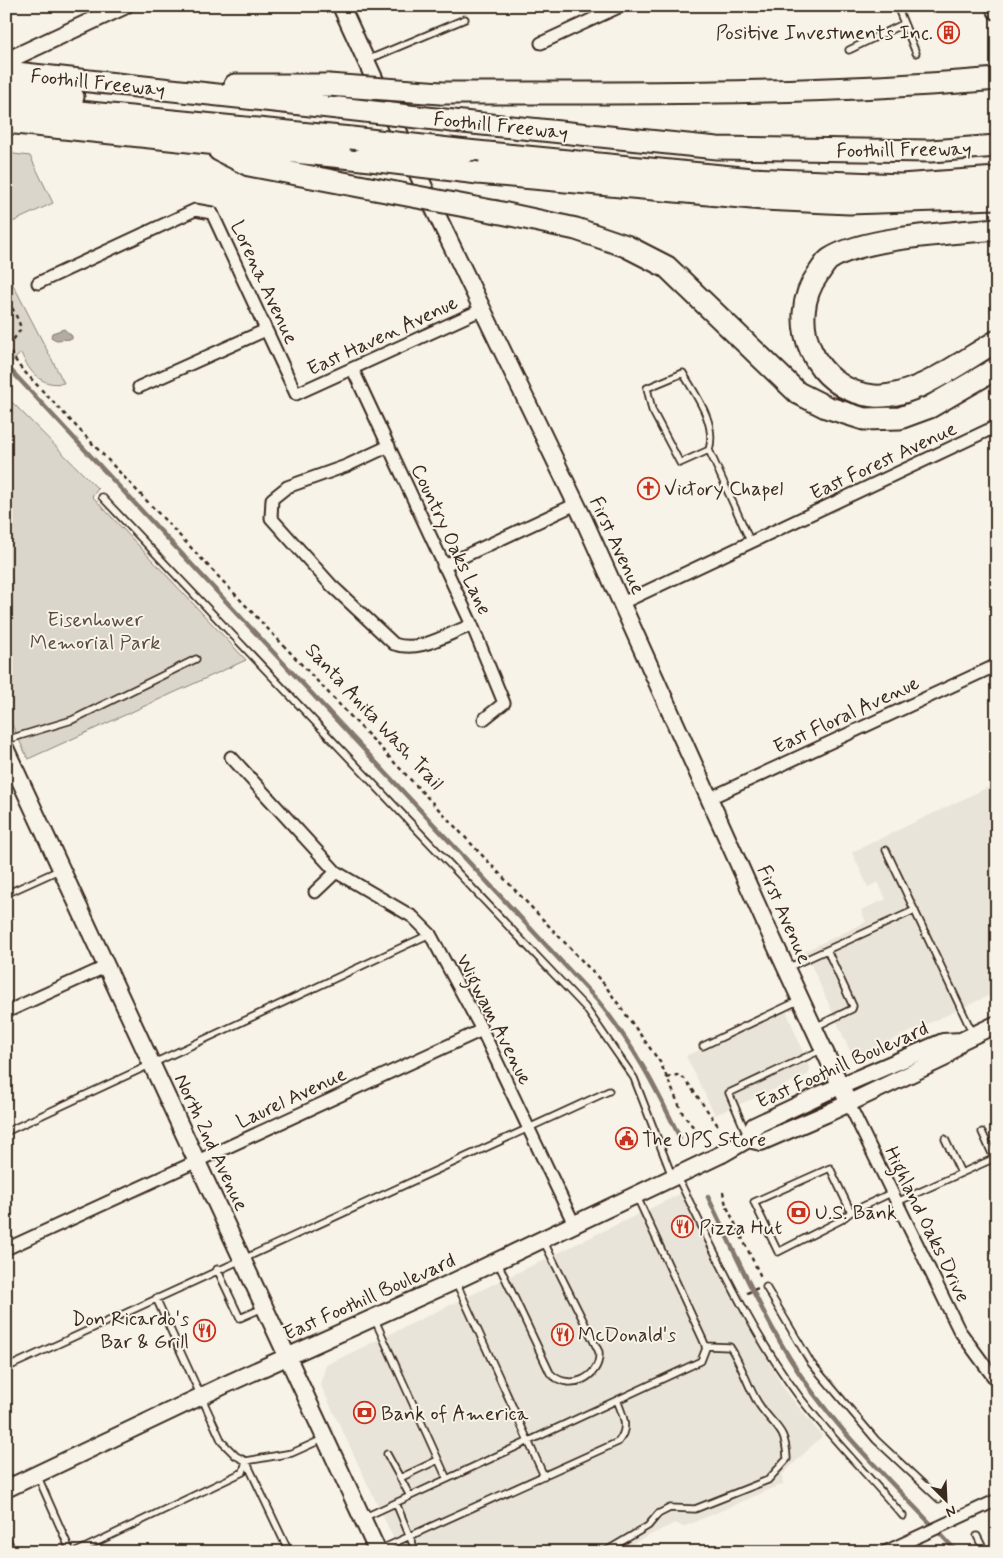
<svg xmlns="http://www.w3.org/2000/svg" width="1003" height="1558" viewBox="0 0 1003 1558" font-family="Mynerve,sans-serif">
  <rect width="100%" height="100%" fill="#f7f3e8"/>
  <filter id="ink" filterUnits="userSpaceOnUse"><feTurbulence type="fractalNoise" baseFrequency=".02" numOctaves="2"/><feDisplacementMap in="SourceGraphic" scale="10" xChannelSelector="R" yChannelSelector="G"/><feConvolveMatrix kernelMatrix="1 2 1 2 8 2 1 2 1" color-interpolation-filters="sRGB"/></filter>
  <g filter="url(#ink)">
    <path fill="#e9e4d9" d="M997,783v209l-144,66 -48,-107 61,-29 -5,-12 25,-11 -8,-17 -10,5 -16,-35z
      M786,1010l24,59 -2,6 -93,40 -29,-59z
      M682,1193l100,193 40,50 -40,39 1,9 -100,43 -8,-4 -60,29h-215l-80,-168 6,-19z"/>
    <path fill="#dbd6cb" stroke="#8b8074" d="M6,153l24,3 23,47 -47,22z
      M6,271l58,112c-23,4 -34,-10 -43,-30l-15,14z
      M6,396l92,93 -6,7 154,164 -218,99 -22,-47z"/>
    <path fill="#b4aca0" stroke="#84786c" d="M64,329l8,7v3l-16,1 -5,-3 1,-4z"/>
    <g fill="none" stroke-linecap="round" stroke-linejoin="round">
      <path stroke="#84786c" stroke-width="4.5" d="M6,365l592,636c36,45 57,85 82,137
        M708,1197c26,54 50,109 81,160 44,73 111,132 168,195"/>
      <defs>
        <path id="lane" d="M897,6l19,47
          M849,50l54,-26
          M367,60l98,-41
          M709,450l-29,13 -28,-53 -5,-22 36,-15c13,23 34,50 26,77l42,93
          M102,497l483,510 49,71 38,98
          M6,740l66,-20 124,-61
          M886,850l87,184
          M6,894l53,-24
          M787,968l128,-58
          M815,1027l37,-18 1,-3 -26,-56
          M703,1046l97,-46
          M6,1132l424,-198
          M982,1132l12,26
          M747,1135l-18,-42 92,-43
          M945,1139l16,34
          M678,1178c36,73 71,151 120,217 32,42 70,80 105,121
          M897,1202l100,-45
          M851,1212l-10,8 -63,32 -24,-50 76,-34 21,44 42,-20
          M498,1263l52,110c18,19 51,6 49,-21l-56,-112
          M217,1269l23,49 23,-10
          M456,1282l88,194
          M766,1287l45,76 65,77 63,59
          M375,1320l72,159
          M6,1368l603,-277
          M387,1454l23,42
          M38,1477l33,75
          M400,1478l38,-18
          M396,1503l20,49
          M363,1518l338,-157 5,-13 -2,-6 -67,-145
          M977,1536l8,16
          M6,1537l7,15
          M379,1550l239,-108c12,-15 5,-26 -1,-42
          M76,1552l167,-80 3,-11 -10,-5 -14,-14 -66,-144
          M289,1552l-43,-91 46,-8 31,-14
          M604,1552l44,-26 10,-12 12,-6 25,1 73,-29 19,-21c-1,-33 -13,-31 -29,-56 -11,-18 -16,-38 -28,-56l-25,-1"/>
        <path id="street" d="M541,43l80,-37
          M38,283l157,-73 17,3 84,181 187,-85
          M353,370l119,255 32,78 -20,16
          M139,387l127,-57
          M389,446l-43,20 -59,21 -15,12 -1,19 60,67 63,59c27,9 52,-10 78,-19
          M443,566l133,-62
          M622,603l375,-177
          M231,757l105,115 77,45 17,17 52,96 92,194
          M710,798l287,-133
          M315,892l21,-20
          M6,1012l99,-45
          M849,1104l110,226 38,52
          M6,1249l476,-219
          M885,1552l112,-52"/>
        <path id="secondary" d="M341,6l93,203 150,311 183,407 82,177
          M6,61l118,-55
          M6,750l372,802
          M748,1139l13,3 65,-28 118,-56 17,-17 36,-17
          M722,1154l26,-15 6,-13 70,-33 119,-51 18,-1
          M6,1489l223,-106 226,-102 225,-107"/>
        <path id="primary" d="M995,6l2,4"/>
        <path id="highway" d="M6,72l332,36
          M235,85h93
          M6,90l67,7
          M441,93c185,0 371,2 556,-14
          M6,105l345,33
          M453,121l264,27 214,3 66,-5
          M6,122l356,37
          M219,150l30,15 126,24
          M467,151l285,28 149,6 96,-7
          M478,173l285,26 86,4 148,-5
          M497,212l79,17 50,17 41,21 131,126 28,14 38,12 36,-1 30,-11 67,-39
          M997,229c-43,4 -133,8 -167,30 -5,3 -8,10 -12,15 -34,47 -3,117 56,122 40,3 88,-35 123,-55"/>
      </defs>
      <use href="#lane" stroke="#3b2a1e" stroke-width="9"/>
      <use href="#street" stroke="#3b2a1e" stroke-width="15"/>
      <use href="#secondary" stroke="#3b2a1e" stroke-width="20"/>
      <use href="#primary" stroke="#3b2a1e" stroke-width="22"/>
      <use href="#highway" stroke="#3b2a1e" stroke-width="25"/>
      <path stroke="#3b2a1e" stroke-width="2.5" stroke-dasharray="4 4" stroke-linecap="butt" d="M6,293c4,14 12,23 15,36l-8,11
        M6,346l14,21 584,617 56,78 23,52 11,14
        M667,1078l10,-3 8,4 34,48
        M723,1192l3,13 36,74
        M747,1293l11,-5"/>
      <use href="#lane" stroke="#f7f3e8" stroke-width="5.5"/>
      <use href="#street" stroke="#f7f3e8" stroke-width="11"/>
      <use href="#secondary" stroke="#f7f3e8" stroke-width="16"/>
      <use href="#primary" stroke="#f7f3e8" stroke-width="19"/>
      <use href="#highway" stroke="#f7f3e8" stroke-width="21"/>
      <defs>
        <path id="secondary-bridge" d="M680,1174l42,-20"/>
        <path id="highway-bridge" d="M328,85l113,8
          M338,108l115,13
          M351,138l116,13
          M362,159l116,14
          M375,189l122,23"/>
      </defs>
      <use href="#secondary-bridge" stroke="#3b2a1e" stroke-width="20" stroke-linecap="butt"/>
      <use href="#highway-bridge" stroke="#3b2a1e" stroke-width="25" stroke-linecap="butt"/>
      <path stroke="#3b2a1e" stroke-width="2.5" stroke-dasharray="4 4" stroke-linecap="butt" d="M6,347l7,-7"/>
      <use href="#secondary-bridge" stroke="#f7f3e8" stroke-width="16"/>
      <use href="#highway-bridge" stroke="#f7f3e8" stroke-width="21"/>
    </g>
  </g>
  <defs>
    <symbol id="building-ring" viewBox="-11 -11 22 22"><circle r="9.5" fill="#f7f3e8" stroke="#c8321e" stroke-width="1.5"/><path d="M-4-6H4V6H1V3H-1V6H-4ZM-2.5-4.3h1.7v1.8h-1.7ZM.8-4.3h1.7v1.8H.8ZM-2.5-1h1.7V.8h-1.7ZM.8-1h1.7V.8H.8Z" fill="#c8321e"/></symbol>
    <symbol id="church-ring" viewBox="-11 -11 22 22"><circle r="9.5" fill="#f7f3e8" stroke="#c8321e" stroke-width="1.5"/><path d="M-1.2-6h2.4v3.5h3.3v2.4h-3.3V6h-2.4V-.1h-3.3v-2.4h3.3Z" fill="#c8321e"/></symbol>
    <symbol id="civic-ring" viewBox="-11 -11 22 22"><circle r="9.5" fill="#f7f3e8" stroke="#c8321e" stroke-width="1.5"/><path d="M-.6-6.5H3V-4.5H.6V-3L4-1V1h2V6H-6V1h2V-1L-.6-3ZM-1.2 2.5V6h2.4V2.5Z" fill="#c8321e"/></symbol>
    <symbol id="bank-ring" viewBox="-11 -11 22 22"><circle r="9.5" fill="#f7f3e8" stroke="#c8321e" stroke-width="1.5"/><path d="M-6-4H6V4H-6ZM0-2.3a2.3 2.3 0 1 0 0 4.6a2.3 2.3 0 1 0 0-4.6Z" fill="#c8321e"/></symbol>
    <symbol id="restaurant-ring" viewBox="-11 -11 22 22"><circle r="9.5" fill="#f7f3e8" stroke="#c8321e" stroke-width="1.5"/><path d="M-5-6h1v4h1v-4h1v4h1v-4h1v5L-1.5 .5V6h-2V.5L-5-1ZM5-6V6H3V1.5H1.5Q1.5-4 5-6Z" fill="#c8321e"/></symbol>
  </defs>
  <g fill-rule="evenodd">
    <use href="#building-ring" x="936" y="20" width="25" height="25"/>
    <use href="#church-ring" x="636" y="476" width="25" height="25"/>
    <use href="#civic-ring" x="614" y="1126" width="25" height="25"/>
    <use href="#bank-ring" x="786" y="1200" width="25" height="25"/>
    <use href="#restaurant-ring" x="670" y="1214" width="25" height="25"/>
    <use href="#restaurant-ring" x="192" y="1318" width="25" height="25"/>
    <use href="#restaurant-ring" x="550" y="1322" width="25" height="25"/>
    <use href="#bank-ring" x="352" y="1400" width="25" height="25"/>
  </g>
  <g text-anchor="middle" stroke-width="4" stroke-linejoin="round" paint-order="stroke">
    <g font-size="20" fill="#3b2a1e" stroke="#f7f3e8" text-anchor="start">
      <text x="933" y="39" text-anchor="end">Positive Investments Inc.</text>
      <text x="664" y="495">Victory Chapel</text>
      <text x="642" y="1146">The UPS Store</text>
      <text x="815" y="1219">U.S. Bank</text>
      <text x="699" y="1234">Pizza Hut</text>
      <text x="189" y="1325" text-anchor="end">Don Ricardo's<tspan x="189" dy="23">Bar &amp; Grill</tspan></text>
      <text x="578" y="1341">McDonald's</text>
      <text x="381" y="1420">Bank of America</text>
    </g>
    <g font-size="20" fill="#3b2a1e" stroke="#f7f3e8">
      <text transform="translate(98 82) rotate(6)" y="7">Foothill Freeway</text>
      <text transform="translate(501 125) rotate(6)" y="7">Foothill Freeway</text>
      <text transform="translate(904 149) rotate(-1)" y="7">Foothill Freeway</text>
      <text transform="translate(265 282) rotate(65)" y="7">Lorena Avenue</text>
      <text transform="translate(382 335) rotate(-25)" y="7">East Haven Avenue</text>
      <text transform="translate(883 460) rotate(-25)" y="7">East Forest Avenue</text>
      <text transform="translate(452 539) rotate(65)" y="7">Country Oaks Lane</text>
      <text transform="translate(618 545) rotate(65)" y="7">First Avenue</text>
      <text transform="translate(846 714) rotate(-25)" y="7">East Floral Avenue</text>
      <text transform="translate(375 716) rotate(47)" y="7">Santa Anita Wash Trail</text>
      <text transform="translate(785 914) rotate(66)" y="7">First Avenue</text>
      <text transform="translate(495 1019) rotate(63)" y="7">Wigwam Avenue</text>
      <text transform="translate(842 1064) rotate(-24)" y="7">East Foothill Boulevard</text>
      <text transform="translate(291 1097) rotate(-25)" y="7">Laurel Avenue</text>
      <text transform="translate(212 1142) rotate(65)" y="7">North 2nd Avenue</text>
      <text transform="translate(928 1224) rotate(64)" y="7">Highland Oaks Drive</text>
      <text transform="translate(369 1296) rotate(-24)" y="7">East Foothill Boulevard</text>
    </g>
    <g font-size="20" fill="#5b4c41" stroke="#f7f3e8">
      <text x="95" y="626">Eisenhower<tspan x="95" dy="23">Memorial Park</tspan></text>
    </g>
  </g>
  <rect width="1003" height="1558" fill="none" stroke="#f7f3e8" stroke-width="25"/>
  <rect x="12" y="12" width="978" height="1533" fill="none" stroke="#3b2a1e" stroke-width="2" filter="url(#ink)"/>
  <g transform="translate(946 1500) rotate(156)" stroke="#f7f3e8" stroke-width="4" paint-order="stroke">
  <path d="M0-4L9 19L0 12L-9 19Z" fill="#3b2a1e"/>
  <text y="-8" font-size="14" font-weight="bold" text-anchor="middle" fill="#3b2a1e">N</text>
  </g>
</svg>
